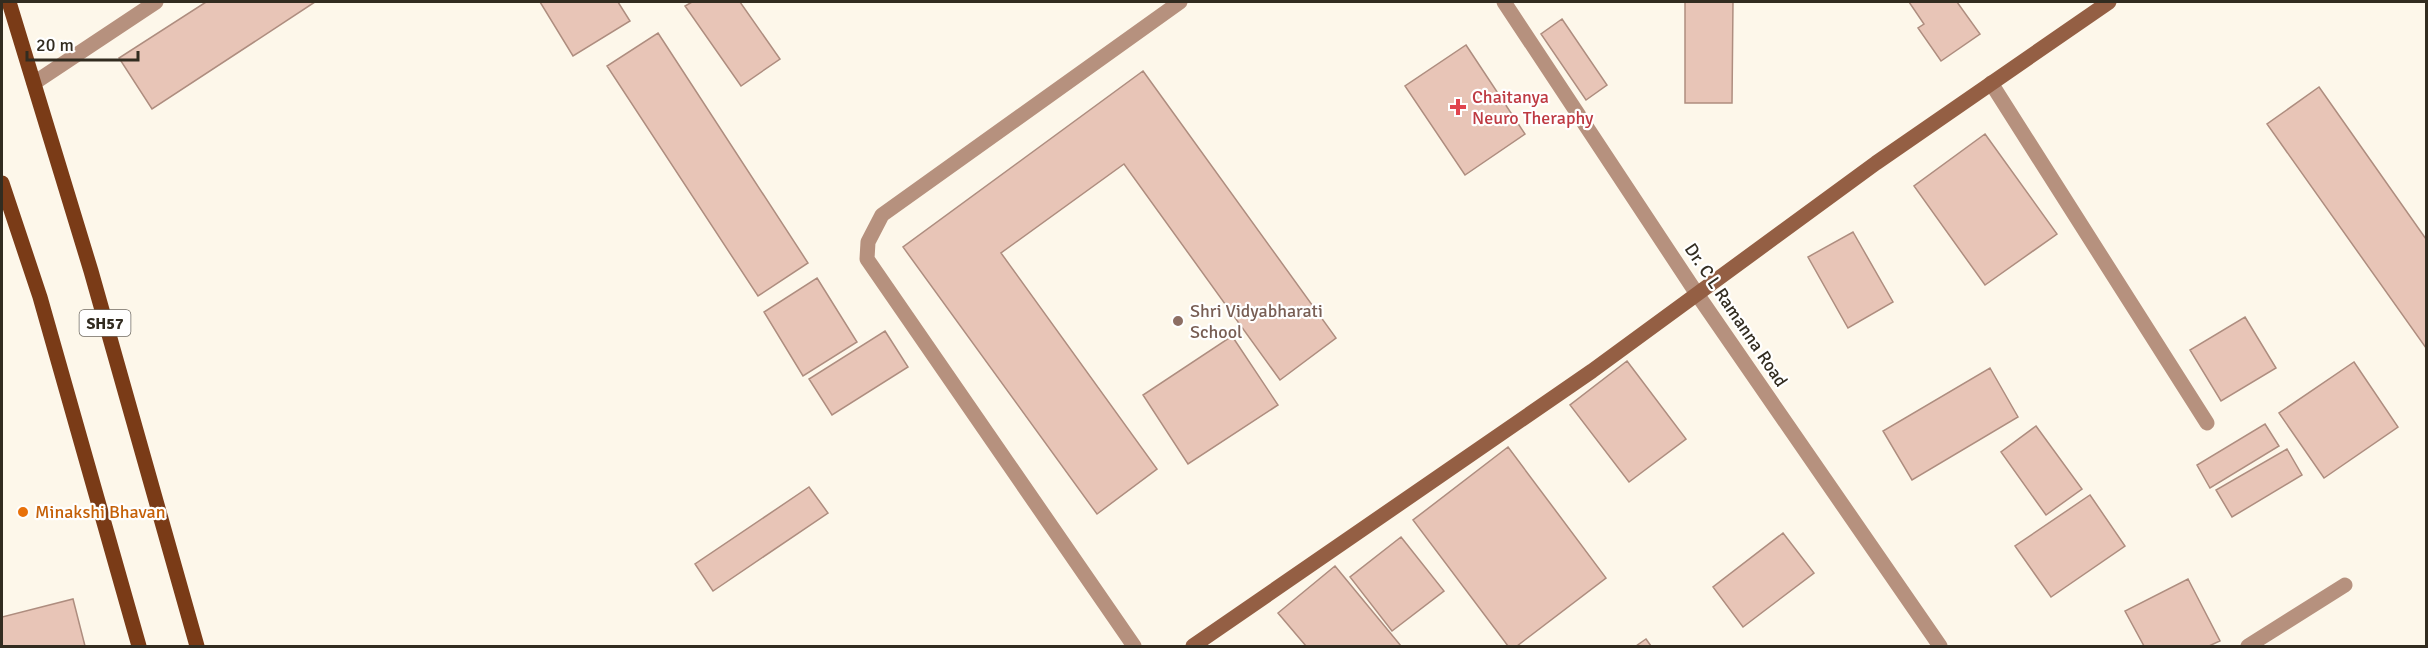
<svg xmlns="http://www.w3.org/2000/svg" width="2428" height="648" viewBox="0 0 2428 648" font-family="Signika,sans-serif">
  <rect width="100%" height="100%" fill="#fdf7ea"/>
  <path fill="#e8c5b7" stroke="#ae8d7f" stroke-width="1.5" d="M206,2h109l-163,107 -33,-51z
    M540,2h78l12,19 -57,35z
    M692,2h48l40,57 -39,27 -56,-80z
    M1685,2h48l-1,101h-47z
    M1909,2h48l23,32 -39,27 -23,-33 6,-4z
    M1562,19l45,66 -21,15 -45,-66z
    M658,33l150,230 -50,33 -151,-230z
    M1466,45l59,89 -60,41 -60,-89z
    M1143,71l193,267 -56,42 -156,-216 -123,89 156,216 -60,45 -194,-267z
    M2319,87l107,152v109l-159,-224z
    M1985,134l72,100 -72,51 -71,-99z
    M1853,232l40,70 -45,26 -40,-71z
    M817,278l40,64 -54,34 -39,-64z
    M2245,317l31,51 -55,33 -31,-51z
    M885,331l23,36 -76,48 -23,-36z
    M1232,336l46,69 -90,59 -45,-69z
    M1627,361l59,78 -57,43 -59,-77z
    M2354,362l44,65 -74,51 -45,-65z
    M1990,368l28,49 -106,63 -29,-49z
    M2265,424l14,22 -69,42 -13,-23z
    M2036,426l46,63 -36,26 -45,-63z
    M1508,447l98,131 -89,68h-9l-95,-126z
    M2287,449l15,26 -70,42 -16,-27z
    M809,487l19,26 -115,78 -18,-27z
    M2090,495l35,51 -74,51 -36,-51z
    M1783,533l31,40 -71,54 -30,-40z
    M1401,537l43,54 -52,40 -42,-54z
    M1335,566l66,80h-95l-28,-33z
    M2188,579l32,62 -11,5h-65l-19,-35z
    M73,599l12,47h-83v-29z
    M1646,639l5,7h-15z"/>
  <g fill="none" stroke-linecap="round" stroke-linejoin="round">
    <path stroke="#b6917e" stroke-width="15" d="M1991,83l216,340
      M2248,646l97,-61"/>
    <path stroke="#b6917e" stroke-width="15" d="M1504,2l193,292 243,352
      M34,83l122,-81
      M1134,646l-267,-387 1,-17 14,-27 298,-213"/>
    <path stroke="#945f44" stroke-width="15" d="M1193,646l399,-275 284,-208 233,-161"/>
    <path stroke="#7a3b17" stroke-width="15" d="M9,2l82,269 106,375
      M2,183l38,114 99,349"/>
  </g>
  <path fill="#e0444e" stroke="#fff" stroke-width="2" d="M1455 98h6v6h6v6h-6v6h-6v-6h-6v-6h6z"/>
  <circle fill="#8d6e63" stroke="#fff" stroke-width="2" cx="1178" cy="321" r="6"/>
  <circle fill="#e8710a" stroke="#fff" stroke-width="2" cx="23" cy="512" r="6"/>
  <g text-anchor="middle" stroke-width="4.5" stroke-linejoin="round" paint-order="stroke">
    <rect fill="#fff" stroke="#706b63" stroke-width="1.5" x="79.5" y="310" width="51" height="26" rx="4.5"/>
    <g font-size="16" font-weight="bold" fill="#322c20">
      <text x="105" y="329">SH57</text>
    </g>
    <g font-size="18" fill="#be3a42" stroke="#fff" text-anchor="start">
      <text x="1472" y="103">Chaitanya<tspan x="1472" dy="21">Neuro Theraphy</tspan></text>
    </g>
    <g font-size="18" fill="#785e54" stroke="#fff" text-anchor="start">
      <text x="1190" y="317">Shri Vidyabharati<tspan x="1190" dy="21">School</tspan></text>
    </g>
    <g font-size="18" fill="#322c20" stroke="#fff">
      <text transform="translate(1736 315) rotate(56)" y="6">Dr. C L Ramanna Road</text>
    </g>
    <g font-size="18" fill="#c56008" stroke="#fff" text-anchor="start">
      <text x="35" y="518">Minakshi Bhavan</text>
    </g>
  </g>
  <rect width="2428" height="648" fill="none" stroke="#322c20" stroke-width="6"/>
  <path d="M27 51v9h111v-9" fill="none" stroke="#322c20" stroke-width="3"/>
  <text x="36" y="51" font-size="18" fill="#322c20" stroke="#ffffff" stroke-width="4.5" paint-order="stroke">20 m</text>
</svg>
